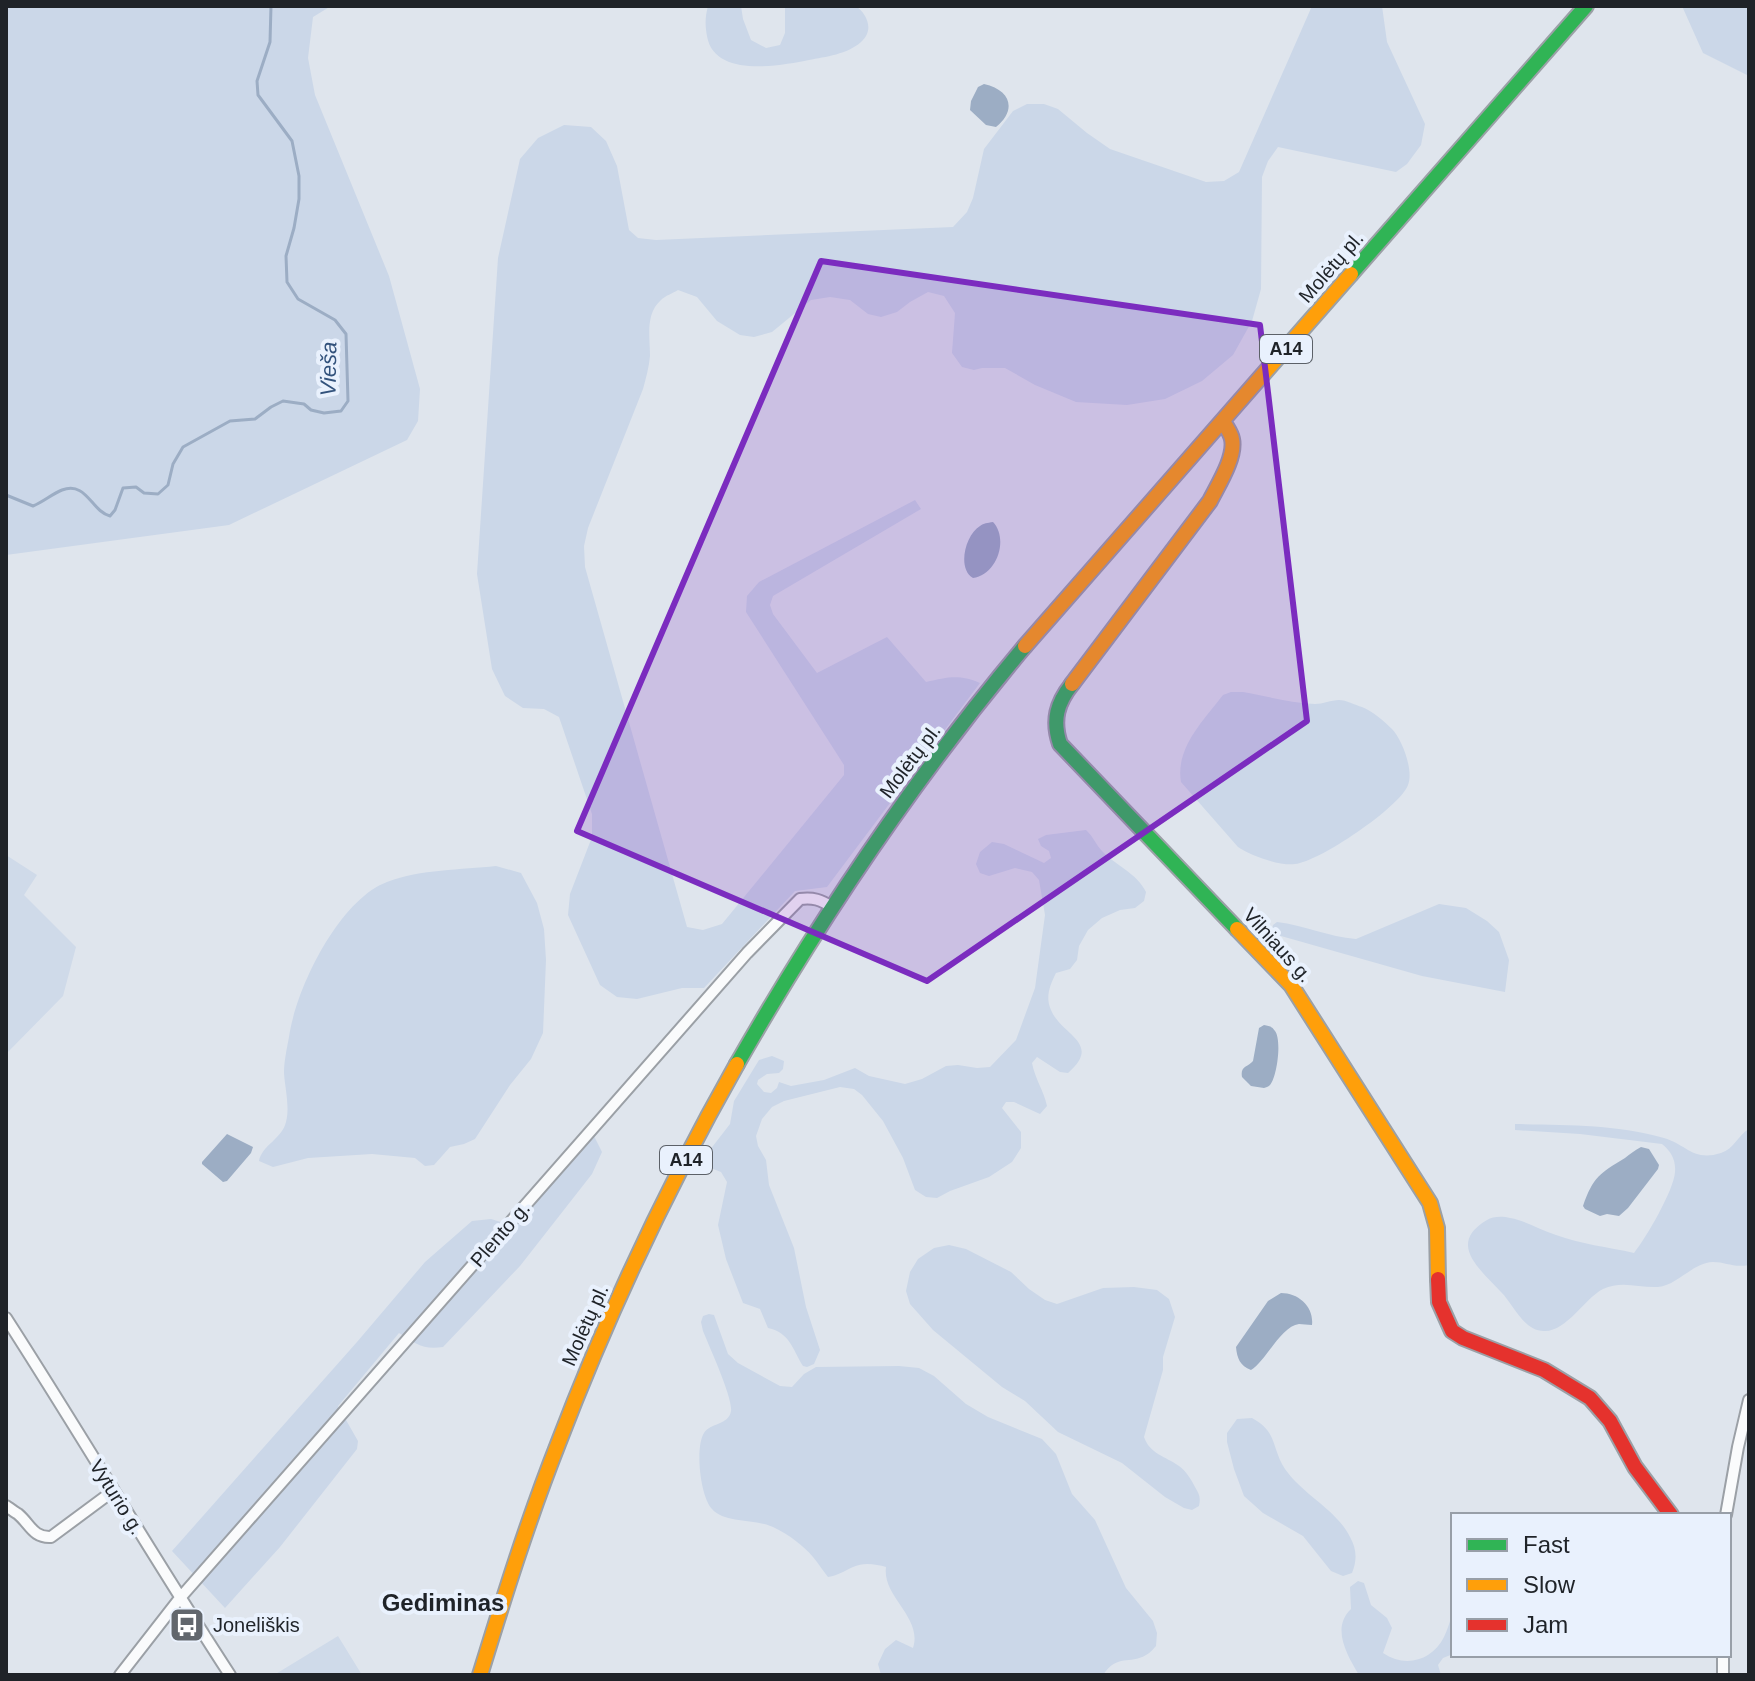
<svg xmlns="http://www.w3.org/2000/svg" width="1755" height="1681" viewBox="0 0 1755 1681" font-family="Helvetica,sans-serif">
  <rect width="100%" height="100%" fill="#dfe5ed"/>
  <path fill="#cfdae9" d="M6,855l31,20 -13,20 52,52 -13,49 -57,58z
    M338,1636l24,39h-88z"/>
  <path fill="#cbd7e8" d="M6,6h325l-18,11 -5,41 7,37 74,181 31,113 -2,32 -11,19 -178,85 -223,30z
    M708,6h33l2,13 8,21 15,8 14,-3 5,-12v-27h71c12,9 18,25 5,36 -13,12 -36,15 -52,18 -30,6 -95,18 -102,-24 -2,-11 -2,-19 1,-30z
    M1312,6h70l5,36 38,82 -4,21 -14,19 -11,8 -118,-25 -10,14 -6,16 -1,112 -9,32 -19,34 -31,26 -37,18 -38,6 -51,-3 -41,-17 -30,-17h-23l-8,2 -12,-3 -10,-14 3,-40 -11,-17 -16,-4 -18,10 -13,10 -16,5 -13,-3 -18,-14 -20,-3 -19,3 -39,32 -18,5 -14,-2 -23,-14 -20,-24 -19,-7c-5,3 -13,6 -17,10 -16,14 -11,37 -11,56 -1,11 -4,22 -7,33l-55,139 -4,18 1,21 102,360 16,3 19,-6 122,-149v-10l-98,-153 1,-16 12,-14 156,-82 6,9 -148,87 -3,9 3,9 44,59 70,-36 39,45c22,-5 33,-8 54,1l-153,204 -32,4 -91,97h-22l-45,11 -20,-2 -17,-12 -32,-70 2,-21 22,-57v-23l-33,-97 -15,-8 -21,-1 -18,-12 -13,-27 -15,-95 21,-316 22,-99 18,-21 26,-13 27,2 15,14 11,25 12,64 9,8 18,2 297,-13 14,-15 6,-14 11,-49 29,-38 14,-7h17l14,5 29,24 23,16 96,33 18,-1 15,-9z
    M1682,6h67v70l-46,-23z
    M1231,692h12c23,4 48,11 72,12 8,0 16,-4 24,-4 7,0 16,5 23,7 10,4 22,14 30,22 10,10 22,42 16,56 -8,22 -89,77 -113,79 -15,2 -44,-8 -57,-17l-57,-65c-6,-34 23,-62 42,-87z
    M1086,830c7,6 10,15 16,21 14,15 35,22 44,41l-2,9 -9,7 -15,2 -18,8 -14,12 -9,16 -2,14 -7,9 -14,4c-6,12 -11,24 -5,37 10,25 52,33 17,63l-8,-1 -23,-15 -5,6c3,16 12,28 15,43l-7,8 -26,-12h-8l-4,6 19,24v16l-9,14 -23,15 -39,14 -13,7 -11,-1 -11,-7 -12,-32 -20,-37 -21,-26 -8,-6 -14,-2 -56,14 -12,6 -10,12 -6,17 2,10 8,14 3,25 25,63 12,59 14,43 -6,14 -7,3 -4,-1c-11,-18 -13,-33 -35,-38l-8,-19 -17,-6 -17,-44 -8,-34 9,-43 -6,-10 -18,-7 3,-10 24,-31 4,-23 25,-41 13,-4 12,5 -1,8 -4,4 -12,1 -9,6 -1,4 7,8 7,1 6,-5 2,-6 12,4 33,-6 31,-12 14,8 36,8 17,-5 24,-13 12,-1 19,3 13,-1 26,-27 19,-52 10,-73 -6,-35 -7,-8 -17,-4 -26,8 -9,-3 -4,-9 4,-12 12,-10 12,2 40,19 7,-5 -2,-7 -8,-5 -3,-7 8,-4z
    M496,866l25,7 16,30 7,26 2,31 -3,73 -12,26 -21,26 -35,54 -11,5 -14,3 -16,18 -9,1 -10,-8 -43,-4 -64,4 -35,9 -14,-6c3,-16 23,-22 27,-39 4,-15 -1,-34 -2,-49 0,-12 3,-25 5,-36 7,-49 50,-137 98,-155 34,-13 74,-12 109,-16z
    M1439,904l27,4 21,13 12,11 10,28 -4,32 -83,-16 -148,-42 -2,-4 1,-5 4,-3c27,3 52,15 79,17z
    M1515,1124c50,1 101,0 149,14 22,6 29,24 57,15 13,-4 17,-18 28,-24v136c-16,3 -23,-3 -36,-3 -21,1 -35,23 -55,25 -19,1 -36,-7 -55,2 -19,10 -36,42 -58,42 -21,1 -31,-26 -44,-39 -20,-22 -55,-48 -14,-72 6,-4 16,-4 23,-2 17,3 30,12 46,17 24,9 52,12 78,18 12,-15 40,-63 41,-81 1,-12 -4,-21 -13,-28l-82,-10 -65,-4z
    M594,1136l8,16 -10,22 -72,92 -77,81c-20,3 -27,-3 -44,-14l-61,73 20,35 -1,8 -77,98 -55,61 -53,-57 185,-209 68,-80 47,-41 19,-2 23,7z
    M949,1245l17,4 45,23 18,17 16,11 12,4 46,-16 31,-1 23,3 12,9 6,18 -12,40v13l-19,67c6,17 21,19 35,29 7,5 12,13 16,21 4,7 6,10 4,19l-7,4 -8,-2 -19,-11 -43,-34 -64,-31 -33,-31 -23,-14 -69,-57 -23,-26 -4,-13 4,-19 8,-13 16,-11z
    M709,1314l5,1 14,39 10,9 42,23 12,1 12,-13 12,-7 83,-1 20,2 15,8 32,28 22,13 54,22 14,15 16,40 23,26 31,68 27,33 4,12 -1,13c-3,3 -6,7 -10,9 -17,10 -28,-2 -43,20h-222l-3,-11 7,-15 11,-9 17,8c10,-31 -31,-51 -27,-81 -10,-3 -23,-5 -33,0 -9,4 -14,8 -25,10 -5,-6 -9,-13 -15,-20 -10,-12 -24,-22 -38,-29 -19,-10 -50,-4 -63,-19 -12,-13 -17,-62 -8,-76 6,-10 25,-8 27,-22 2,-13 -22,-65 -28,-80l-2,-9 2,-6z
    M1252,1418c26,14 19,29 33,51 18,26 51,40 65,68 7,12 7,24 2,36l-9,3 -12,-5 -28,-35 -40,-23 -19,-17 -10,-27 -7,-27v-9l10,-14z
    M1358,1581l6,2 7,22 16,13 5,10 -9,25c22,15 49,8 61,-16 3,-6 5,-13 7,-19h2v36l-10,4 -5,7 3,10h-82c-12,-20 -28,-47 -8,-66l-1,-22z"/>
  <path fill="#9cadc4" d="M984,84c27,6 33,26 12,43l-10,-2 -16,-15 1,-9 7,-14z
    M993,522c16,17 4,53 -20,56 -16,-9 -8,-43 7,-52 4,-3 7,-3 13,-4z
    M1264,1025c5,1 8,1 11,6 7,9 2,46 -5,54 -2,2 -4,2 -6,3l-13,-2 -9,-9c-2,-11 6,-10 11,-16l6,-33z
    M227,1134l26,13 -2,6 -24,28 -4,1 -21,-18v-2z
    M1641,1147l8,2 10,16 -1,4 -30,39 -9,8 -12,-2 -7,2 -15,-7 -2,-3c10,-29 17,-33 42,-48 5,-4 10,-8 16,-11z
    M1281,1293c18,0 33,14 31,32 -5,0 -9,-1 -13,-1 -18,2 -33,37 -48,46 -11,-4 -14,-12 -15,-23l32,-46z"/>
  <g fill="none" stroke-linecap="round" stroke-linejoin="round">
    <path stroke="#9cadc4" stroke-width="3" d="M6,495l27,11c10,-4 19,-12 29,-16 25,-9 29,21 48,26l5,-6 8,-22 13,-1 8,6 14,1 10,-9 5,-21 10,-17 47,-26 25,-2 16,-12 12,-6 21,3 7,6 13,3 17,-2 7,-10 -2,-67 -11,-14 -37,-21 -11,-17 -1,-26 8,-28 5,-29v-23l-7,-35 -34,-46 -1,-14 13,-39 1,-36"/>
    <defs>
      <path id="street" d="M6,1318c76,118 147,239 224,357
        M6,1506c2,1 10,7 12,8 12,10 15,24 33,23l62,-46
        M1726,1515l12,-68 11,-47
        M120,1675l60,-77 567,-645 53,-54c13,-2 21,1 32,8
        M1723,1675v-20"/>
      <path id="fast" d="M1351,274l235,-268
        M1072,684c-15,19 -20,36 -12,60l177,185
        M737,1064c84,-147 179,-288 288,-418"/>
      <path id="slow" d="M1025,646l326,-372
        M1072,684l138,-183c8,-16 26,-44 22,-62 -1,-6 -6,-12 -9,-18
        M1237,929l54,56 139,218 7,25 1,51
        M480,1675c24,-78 48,-155 78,-231 50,-131 110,-258 179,-380"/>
      <path id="jam" d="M1438,1279l1,23 13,29 11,7 81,32 46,28 20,23 25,46 36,48"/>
    </defs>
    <use href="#street" stroke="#9ba0a6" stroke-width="14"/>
    <use href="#fast" stroke="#9ba0a6" stroke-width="18"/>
    <use href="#slow" stroke="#9ba0a6" stroke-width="18"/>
    <use href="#jam" stroke="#9ba0a6" stroke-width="18"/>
    <use href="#street" stroke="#fafbfc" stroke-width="10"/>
    <use href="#fast" stroke="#30b455" stroke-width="14"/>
    <use href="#slow" stroke="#ff9f0a" stroke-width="14"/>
    <use href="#jam" stroke="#e5322d" stroke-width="14"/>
  </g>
  <path fill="#7b2cbf" fill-opacity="0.2" stroke="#7b2cbf" stroke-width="6" stroke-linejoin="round" d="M821,261l439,64 47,396 -380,260 -350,-150z"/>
  <defs>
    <symbol id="bus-square" viewBox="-11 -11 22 22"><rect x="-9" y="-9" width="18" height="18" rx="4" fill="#62676d" stroke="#e9f1fd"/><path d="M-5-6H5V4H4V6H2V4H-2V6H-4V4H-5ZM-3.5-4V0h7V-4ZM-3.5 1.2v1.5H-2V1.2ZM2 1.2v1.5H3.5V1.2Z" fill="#fff"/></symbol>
  </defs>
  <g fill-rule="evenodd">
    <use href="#bus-square" x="167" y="1605" width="40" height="40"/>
  </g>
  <g text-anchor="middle" stroke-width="8" stroke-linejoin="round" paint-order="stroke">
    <g fill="#e9f1fd" stroke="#5c6168" stroke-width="2">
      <rect x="1260" y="335" width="52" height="28" rx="6"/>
      <rect x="660" y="1146" width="52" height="28" rx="6"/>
    </g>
    <g font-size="18" font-weight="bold" fill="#1f2328">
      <text x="1286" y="355">A14</text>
      <text x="686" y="1166">A14</text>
    </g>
    <g font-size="20" fill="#1f2328" stroke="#e9f1fd">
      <text transform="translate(1331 267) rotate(-49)" y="7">Molėtų pl.</text>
      <text transform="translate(910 761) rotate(-53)" y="7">Molėtų pl.</text>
      <text transform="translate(1278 945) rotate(48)" y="7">Vilniaus g.</text>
      <text transform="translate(500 1234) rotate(-49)" y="7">Plento g.</text>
      <text transform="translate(585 1325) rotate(-66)" y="7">Molėtų pl.</text>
      <text transform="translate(117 1497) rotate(58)" y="7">Vyturio g.</text>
    </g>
    <g font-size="20" fill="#1f2328" stroke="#e9f1fd" text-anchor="start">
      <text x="213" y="1632">Joneliškis</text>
    </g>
    <g font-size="22" font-style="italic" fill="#32527c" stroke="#e9f1fd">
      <text transform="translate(328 369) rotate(-89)" y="8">Vieša</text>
    </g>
    <g font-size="24" font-weight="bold" fill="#1f2328" stroke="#e9f1fd">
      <text x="443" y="1611">Gediminas</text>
    </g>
  </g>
  <rect width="1755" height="1681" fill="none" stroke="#1f2328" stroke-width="16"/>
  <rect x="1451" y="1513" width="280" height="144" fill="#e9f1fd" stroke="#989fa8" stroke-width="2"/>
  <rect x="1467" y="1539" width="40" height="12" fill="#30b455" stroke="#989fa8" stroke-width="2"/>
  <text x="1523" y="1553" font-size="24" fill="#1f2328">Fast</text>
  <rect x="1467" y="1579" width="40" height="12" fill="#ff9f0a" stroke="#989fa8" stroke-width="2"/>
  <text x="1523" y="1593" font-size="24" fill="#1f2328">Slow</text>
  <rect x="1467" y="1619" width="40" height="12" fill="#e5322d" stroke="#989fa8" stroke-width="2"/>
  <text x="1523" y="1633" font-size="24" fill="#1f2328">Jam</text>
</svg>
